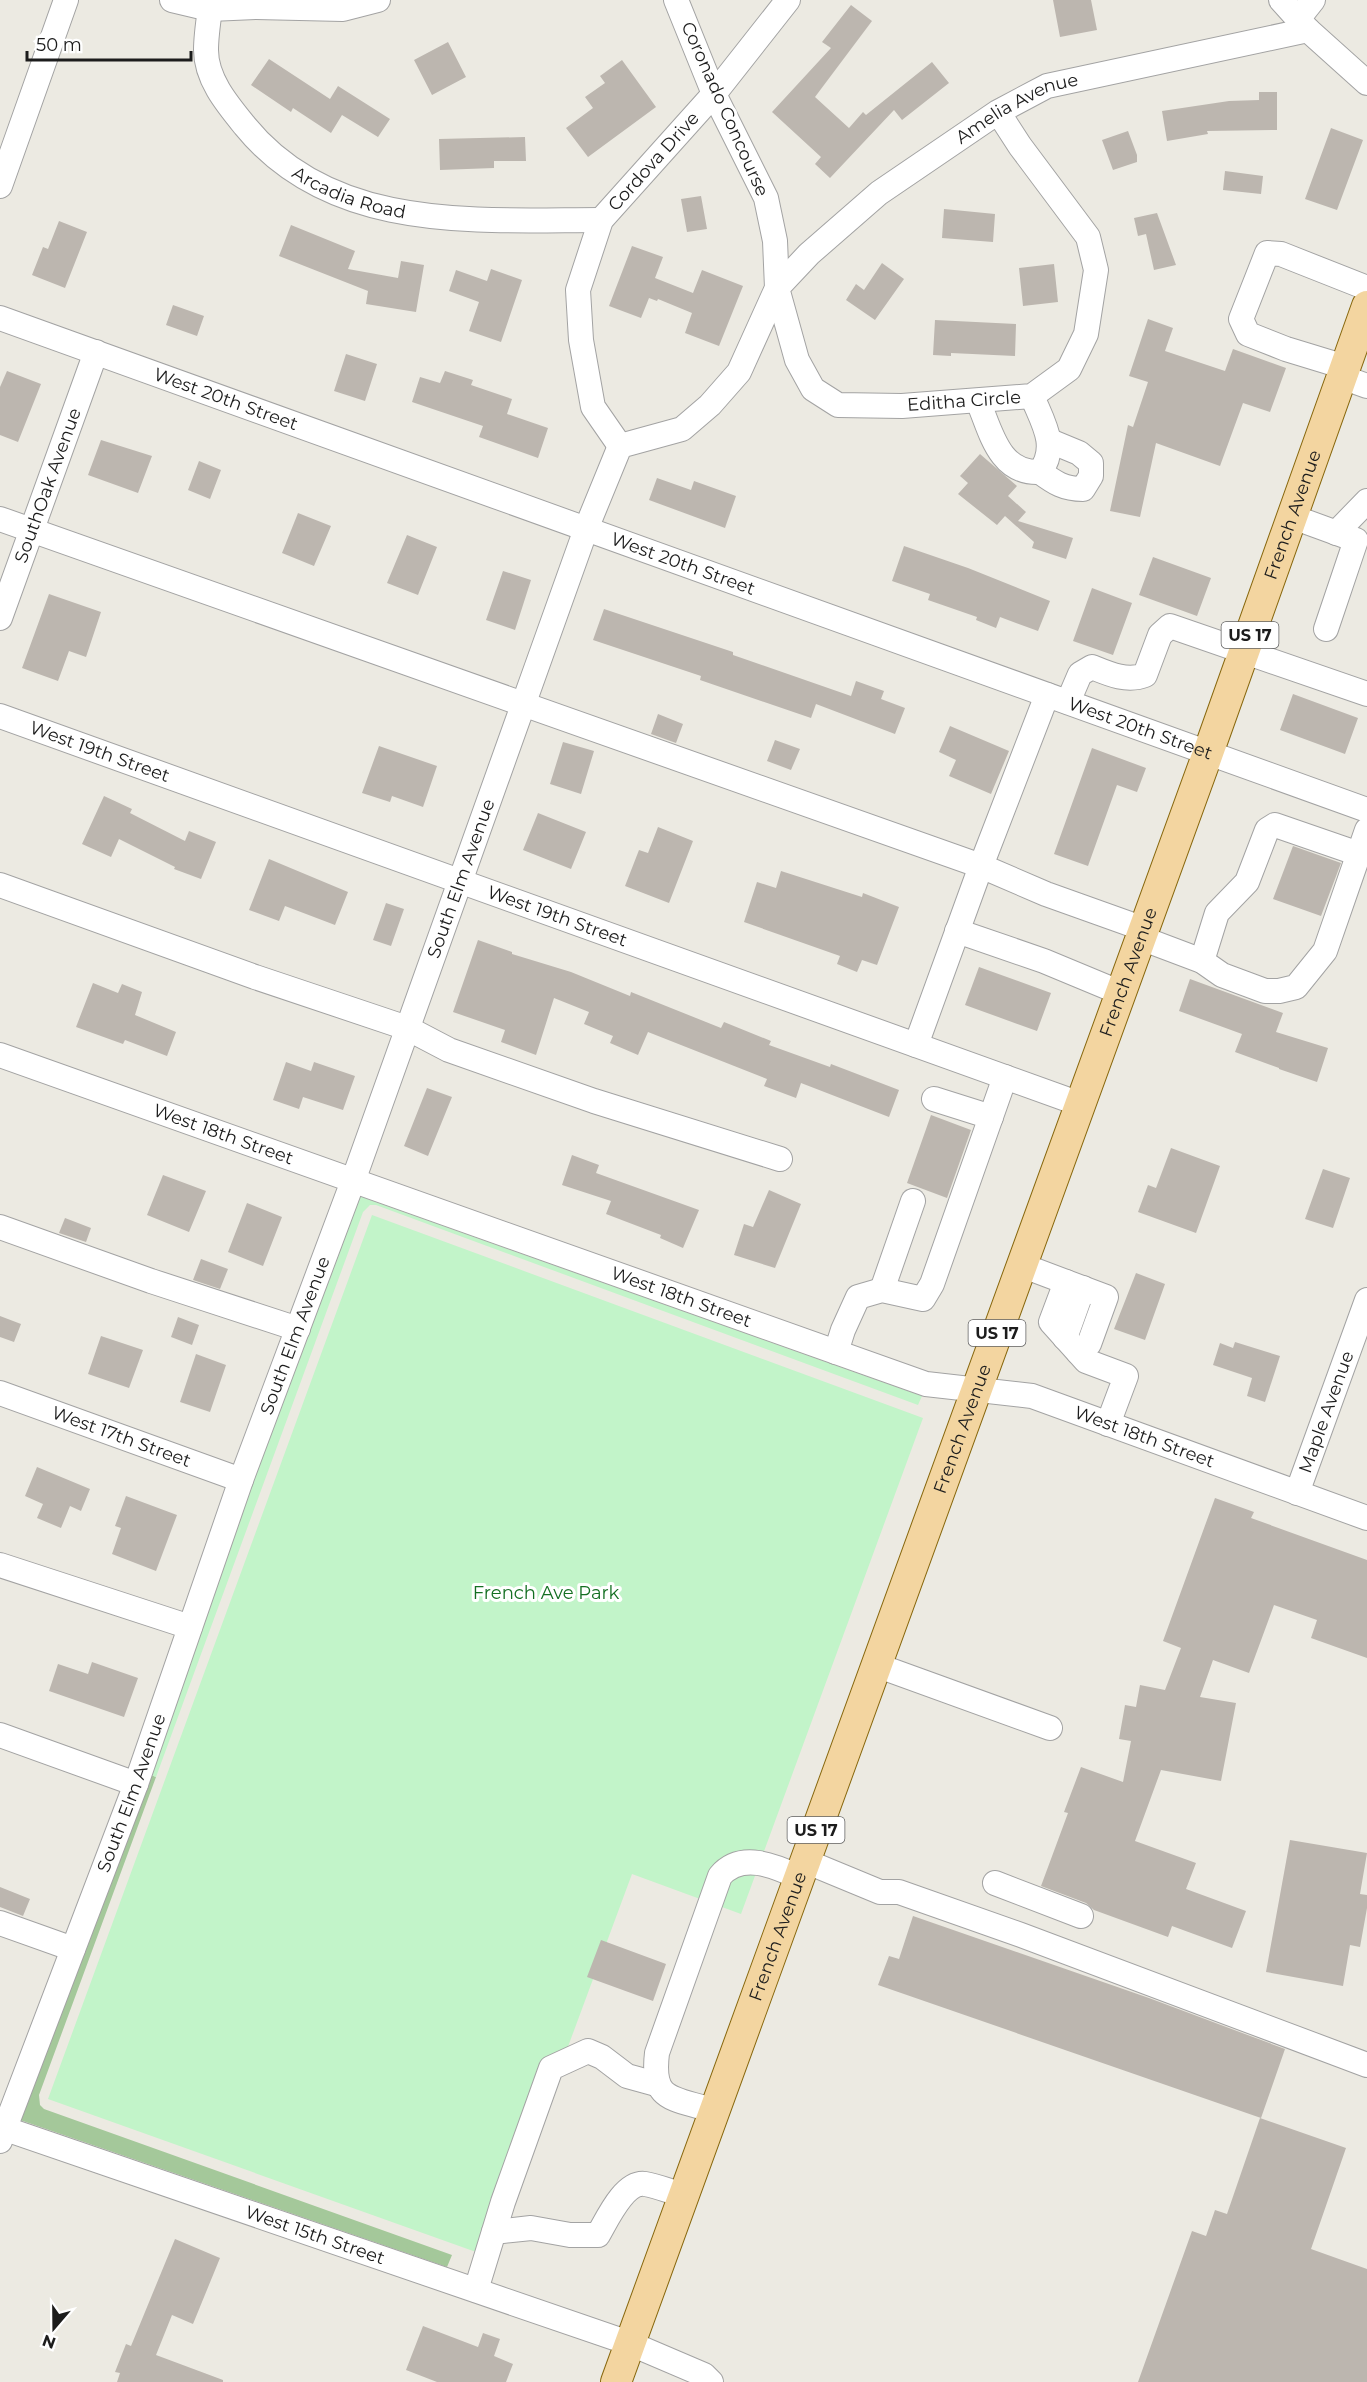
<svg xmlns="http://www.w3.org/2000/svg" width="1367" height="2382" viewBox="0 0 1367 2382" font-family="Montserrat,sans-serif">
  <rect width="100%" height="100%" fill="#eceae2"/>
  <path fill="#a4c89a" d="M151,1775l5,2 -117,318 1,10 4,4 408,146 -5,12 -427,-147z"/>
  <path fill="#c2f4c9" d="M359,1196l563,200 -4,9 -542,-200h-6l-7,7 -207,565 -5,-2 101,-291z
    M372,1215l551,203 -182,496 -109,-40 -142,383 -442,-158z"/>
  <path fill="#bcb6af" d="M1053,0h38l6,30 -37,7z
    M851,5l21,16 -57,76 34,31 14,-16 3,3 66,-53 17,21 -47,37 -8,-10 -64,68 -15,-14 6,-7 -49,-45 59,-64 -9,-6z
    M448,42l18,35 -34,18 -18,-35z
    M269,59l61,40 8,-13 52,33 -12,18 -36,-22 -11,18 -38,-25 -2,4 -40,-27z
    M622,60l34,47 -68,50 -22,-29 27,-20 -8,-11 20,-14 -5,-7z
    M1259,92h18v38l-70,1 1,3 -41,7 -5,-30 67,-10 30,-1z
    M1331,128l32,12 -26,70 -32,-11z
    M1128,131l9,24v7l-24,8 -11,-30z
    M525,137l1,24h-32v7l-54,2 -1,-31z
    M1225,171l38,5 -2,18 -38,-4z
    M701,196l6,33 -20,3 -6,-33z
    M944,209l51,5 -2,28 -51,-4z
    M1157,213l19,52 -22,5 -8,-36 -8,2 -4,-18z
    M59,221l28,11 -22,56 -33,-13 11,-28 5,2z
    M291,225l64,26 -7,18 50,9 3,-17 23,4 -8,47 -50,-8 2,-13 -89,-35z
    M632,246l31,11 -8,21 38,15 9,-23 41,16 -24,60 -34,-13 7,-20 -34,-14 -1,2 -8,-3 -8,20 -32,-12z
    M882,263l22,16 -29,41 -29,-20 10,-16 8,6z
    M1054,264l4,38 -35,4 -4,-38z
    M491,269l31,11 -21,62 -32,-11 10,-29 -30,-11 7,-21 31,11z
    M173,305l31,11 -7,20 -31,-11z
    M1148,319l25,9 -8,23 60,20 8,-22 53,19 -16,44 -27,-9 -23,63 -64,-23 -16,74 -30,-6 18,-86 5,2 15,-45 -19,-6z
    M935,320l81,4 -1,32 -64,-3v3l-18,-1z
    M346,354l31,10 -12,37 -31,-10z
    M7,371l34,13 -23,58 -18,-7v-48z
    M445,371l28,9 -2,5 41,14 -5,15 41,14 -10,30 -59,-21 4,-11 -71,-24 8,-25 20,6z
    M101,440l51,16 -14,37 -50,-18z
    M980,454l37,32 -9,10 18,16 -8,9 55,17 -7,21 -34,-11 2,-6 -29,-26 -8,9 -39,-31 10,-11 -8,-7z
    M199,461l22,9 -11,29 -22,-9z
    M657,478l34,12 3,-9 42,15 -11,32 -76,-28z
    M298,513l33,13 -17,40 -32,-13z
    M407,535l30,12 -19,48 -31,-12z
    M904,546l64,22 82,33 -12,30 -38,-14 -4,11 -20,-8 1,-3 -49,-17 2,-6 -38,-13z
    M1153,557l58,21 -14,38 -58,-21z
    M503,571l28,9 -16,50 -29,-10z
    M1092,588l40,15 -19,52 -40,-14z
    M49,594l52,18 -15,45 -17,-6 -11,30 -36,-13z
    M604,609l129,43v3l118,41 5,-15 28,10 -3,8 24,9 -10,26 -79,-30 -5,14 -111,-38 1,-4 -108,-36z
    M1293,694l65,24 -13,36 -65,-24z
    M658,714l25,10 -7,19 -25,-9z
    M950,726l59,25 -18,43 -42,-18 7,-16 -17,-8z
    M775,740l25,9 -9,21 -24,-9z
    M563,742l31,9 -13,43 -31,-10z
    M379,746l58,20 -14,41 -31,-11 -2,6 -28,-9z
    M1092,748l54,20 -9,24 -20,-7 -29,81 -34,-12z
    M104,796l28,13 -2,4 55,28 4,-10 27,11 -15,37 -27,-10 1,-2 -56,-28 -8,18 -29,-13z
    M538,813l48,19 -15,37 -48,-19z
    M658,827l35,14 -24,62 -44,-17 14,-36 9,3z
    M1293,846l48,17 -20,53 -48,-17z
    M269,859l79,33 -13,33 -50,-19 -6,15 -30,-11z
    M781,871l81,26 1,-4 36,14 -22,58 -15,-5 -5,12 -20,-8 3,-8 -96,-34 13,-40 19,6z
    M386,903l18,6 -13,37 -18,-6z
    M478,940l34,12v2l59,18 59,24 1,-4 90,36 3,-6 47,19 -2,4 61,22 1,-3 68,26 -10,27 -88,-34 -5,15 -32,-12 3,-7 -119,-47 -10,23 -28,-12 3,-7 -29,-12 5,-12 -35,-14 -18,57 -35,-13 4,-12 -52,-18z
    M979,967l72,26 -14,38 -72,-26z
    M1190,979l93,34 -7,19 52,16 -11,34 -38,-13v-1l-44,-16 7,-18 -63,-23z
    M93,983l25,10 4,-9 20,8 -7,23 41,17 -9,24 -42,-16 -2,4 -47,-17z
    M286,1062l25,9 3,-9 41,14 -12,34 -40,-13 -4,12 -26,-9z
    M427,1088l25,9 -24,59 -24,-10z
    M931,1115l40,15 -24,68 -40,-15z
    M1171,1148l49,18 -24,67 -58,-21 10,-27 8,3z
    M572,1155l27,10 -3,8 103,37 -16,38 -23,-10 1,-3 -55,-21 5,-13 -49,-16z
    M1323,1169l27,9 -17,50 -28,-9z
    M163,1175l43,16 -17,41 -42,-17z
    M769,1190l32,14 -26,64 -41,-13 10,-31 9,3z
    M247,1203l35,14 -19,49 -35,-14z
    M65,1218l26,10 -5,14 -27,-9z
    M201,1259l27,10 -8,20 -27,-9z
    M1136,1273l29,11 -20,56 -31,-11z
    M0,1316l21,8 -7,18 -14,-5z
    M178,1317l21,8 -7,20 -21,-8z
    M101,1336l42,14 -14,38 -41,-14z
    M1235,1342l45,14 -15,46 -18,-6 5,-18 -39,-13 7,-22 13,5z
    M196,1354l30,11 -16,47 -30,-10z
    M37,1467l53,22 -9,22 -11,-5 -9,22 -24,-10 6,-14 -18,-8z
    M126,1496l51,19 -21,56 -44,-17 9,-26 -6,-2z
    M1215,1498l39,14 -3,6 116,42v98l-56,-20 6,-18 -43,-15 -25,68 -36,-13 -13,37 36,6 -15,78 -60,-11 -26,71 61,22 -10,26 60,22 -14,37 -60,-22 -4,11 -74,-27 -8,-7 -45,-17 27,-73 -4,-1 17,-45 42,15 8,-41 -12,-2 6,-34 11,2 4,-22 25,5 16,-42 -18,-7z
    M92,1662l46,16 -14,39 -75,-26 9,-27 30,10z
    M1290,1840l77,13 -7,41 7,1v13l-7,39 -10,-2 -7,41 -77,-14z
    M0,1887l30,12 -7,17 -23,-9z
    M913,1916l236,82 136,51 -24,69 -383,-133 11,-29 10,3z
    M601,1940l65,24 -13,37 -66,-24z
    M1260,2118l86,30 -35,101 56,20v113h-229l54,-151 14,5 9,-26 12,4z
    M175,2239l45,19 -27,66 -21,-9 -16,40 67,25v2h-106l3,-9 -5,-1 11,-28 5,2z
    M423,2326l55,21 5,-14 17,6 -6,17 19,8 -7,18h-69l-31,-12z"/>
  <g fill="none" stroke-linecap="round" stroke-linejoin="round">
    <defs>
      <g id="minor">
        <path d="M172,0l38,9 46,-2 87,2 35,-9"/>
        <path d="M1281,0l27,30 59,53"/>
        <path id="s1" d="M210,9c-2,14 -4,28 -4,41 0,29 21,54 39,76 87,107 232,94 356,94"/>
        <path d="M1298,19l15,-19"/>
        <path id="s2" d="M998,112l22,34 68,91 8,33 -10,64 -17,35 -37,27 -130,10 -64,-1 -25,-16 -16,-29 -20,-72 32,-34 70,-61 119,-81 49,-26 261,-56"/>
        <path d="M0,186l66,-186"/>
        <path id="s3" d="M0,318l1367,492"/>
        <path d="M1345,367l-59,-18 -38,-15 -7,-15 26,-66 14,1 86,34"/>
        <path d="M1342,377l25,9"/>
        <path d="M978,401c13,31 21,73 62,71 19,-26 3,-49 -8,-76"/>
        <path id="s4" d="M620,446l-27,-39 -12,-67 -3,-50 23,-70 113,-126 74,-94"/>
        <path d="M1040,472c15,11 24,17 43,17l8,-13v-13l-12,-10 -29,-12"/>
        <path d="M1293,517l63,23 -30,89"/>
        <path d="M0,519l981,347 -65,179"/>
        <path d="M1336,533l31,-32"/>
        <path id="s5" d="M0,618l96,-266"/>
        <path d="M1047,695l-66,171 65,28 98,35"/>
        <path d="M1068,702l12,-28 12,-7c17,7 35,15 53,8l15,-40 10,-9 197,68"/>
        <path id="s6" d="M0,716l1080,388"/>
        <path d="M0,885l255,92 152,51 42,22 145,51 186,58"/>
        <path d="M957,931l87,30 77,32"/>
        <path d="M1141,938l61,23 20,14 43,16h14l17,-4 29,-36 42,-121"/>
        <path d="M1202,961l15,-48 30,-31 20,-52 8,-5 84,29"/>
        <path id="s7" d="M0,1055l926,329 106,12 335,122"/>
        <path d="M934,1099l57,18"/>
        <path d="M0,1227l151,54 147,48"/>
        <path d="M1021,1265l85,32 -17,47 -11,8"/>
        <path d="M1066,1282l-15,40 35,39 40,15 -18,48"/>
        <path d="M882,1290l31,-89"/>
        <path d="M1065,1338l18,-50"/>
        <path d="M836,1352l7,-22 15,-33 24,-7 41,9 9,-15 73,-207"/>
        <path id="s8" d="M0,1393l241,87"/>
        <path id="s9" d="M1297,1493l70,-193"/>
        <path d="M0,1565l190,62"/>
        <path d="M876,1665l174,63"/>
        <path d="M0,1735l136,49"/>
        <path d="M805,1861l75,31h19l122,43 346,130"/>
        <path d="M995,1883l86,33"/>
        <path d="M0,1923l73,26"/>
        <path d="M714,2111c-41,-14 -63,-8 -57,-58l63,-177c21,-25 55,-10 79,1"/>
        <path id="s10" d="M0,2127l629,216 75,32 7,7"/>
        <path id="s11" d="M0,2141l136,-357 105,-304 112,-299 233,-652 34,-83 62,-17 28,-24 29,-33 38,-84 -2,-47 -9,-43 -52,-104 -38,-94"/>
        <path d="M494,2232l37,-4 39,7h28c9,-15 26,-54 47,-51 13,2 26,8 38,11"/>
        <path d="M476,2290l27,-88 48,-134 37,-17 14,6 25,19 29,8"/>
      </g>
      <g id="major">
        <path id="s12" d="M616,2382l592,-1629 159,-447"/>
      </g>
    </defs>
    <use href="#minor" stroke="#a3a3a3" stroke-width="26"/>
    <use href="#major" stroke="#87670d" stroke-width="32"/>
    <use href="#minor" stroke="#fff" stroke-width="24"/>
    <use href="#major" stroke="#f3d5a0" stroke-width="30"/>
  </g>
  <g text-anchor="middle" stroke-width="6" stroke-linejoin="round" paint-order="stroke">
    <g fill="#fff" stroke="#606060" stroke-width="1.5">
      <rect x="1221.5" y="622" width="57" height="26" rx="4.5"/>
      <rect x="968.5" y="1320" width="57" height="26" rx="4.5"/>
      <rect x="787.5" y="1817" width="57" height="26" rx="4.5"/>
    </g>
    <g font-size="16" font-weight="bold" fill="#1c1c1c">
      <text x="1250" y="641">US 17</text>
      <text x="997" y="1339">US 17</text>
      <text x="816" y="1836">US 17</text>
    </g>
    <g font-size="18" fill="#1c1c1c" stroke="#fff">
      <text transform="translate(725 109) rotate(66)" y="6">Coronado Concourse</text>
      <text dy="6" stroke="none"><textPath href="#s2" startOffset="972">Amelia Avenue</textPath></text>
      <text dy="6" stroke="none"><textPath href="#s4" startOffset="318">Cordova Drive</textPath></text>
      <text dy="6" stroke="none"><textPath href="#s1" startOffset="255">Arcadia Road</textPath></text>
      <text dy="6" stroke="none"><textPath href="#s3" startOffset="240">West 20th Street</textPath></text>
      <text transform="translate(964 401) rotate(-4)" y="6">Editha Circle</text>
      <text dy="6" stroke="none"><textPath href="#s5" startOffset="141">SouthOak Avenue</textPath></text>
      <text dy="6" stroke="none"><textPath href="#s12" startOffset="1986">French Avenue</textPath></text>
      <text dy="6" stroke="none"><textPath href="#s3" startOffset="726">West 20th Street</textPath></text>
      <text dy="6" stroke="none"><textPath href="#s3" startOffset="1212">West 20th Street</textPath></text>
      <text dy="6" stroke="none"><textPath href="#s6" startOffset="106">West 19th Street</textPath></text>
      <text dy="6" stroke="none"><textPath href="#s11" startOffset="1344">South Elm Avenue</textPath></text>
      <text dy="6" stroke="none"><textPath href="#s6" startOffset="592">West 19th Street</textPath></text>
      <text dy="6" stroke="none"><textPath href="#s12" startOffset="1500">French Avenue</textPath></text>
      <text dy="6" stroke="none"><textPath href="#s7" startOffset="237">West 18th Street</textPath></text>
      <text dy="6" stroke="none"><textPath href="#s7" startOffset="723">West 18th Street</textPath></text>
      <text dy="6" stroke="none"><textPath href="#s11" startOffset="858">South Elm Avenue</textPath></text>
      <text dy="6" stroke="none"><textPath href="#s9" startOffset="86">Maple Avenue</textPath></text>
      <text dy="6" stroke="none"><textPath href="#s12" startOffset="1014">French Avenue</textPath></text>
      <text dy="6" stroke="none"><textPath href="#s8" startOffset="129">West 17th Street</textPath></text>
      <text dy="6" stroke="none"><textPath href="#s7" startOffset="1209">West 18th Street</textPath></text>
      <text dy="6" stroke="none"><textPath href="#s11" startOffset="372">South Elm Avenue</textPath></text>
      <text dy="6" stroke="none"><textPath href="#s12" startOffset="474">French Avenue</textPath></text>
      <text dy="6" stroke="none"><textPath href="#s10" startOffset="333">West 15th Street</textPath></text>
    </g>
    <g font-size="18" fill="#146f22" stroke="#fff">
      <text x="546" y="1599">French Ave Park</text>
    </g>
  </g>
  <g transform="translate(54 2328) rotate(200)" stroke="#ffffff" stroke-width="4.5" paint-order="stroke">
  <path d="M0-4.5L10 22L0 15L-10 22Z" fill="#1c1c1c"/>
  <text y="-9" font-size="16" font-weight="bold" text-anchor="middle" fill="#1c1c1c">N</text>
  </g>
  <path d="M27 51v9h164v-9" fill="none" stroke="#1c1c1c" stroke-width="3"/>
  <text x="36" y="51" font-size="18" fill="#1c1c1c" stroke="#ffffff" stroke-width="4.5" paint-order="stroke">50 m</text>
</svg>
